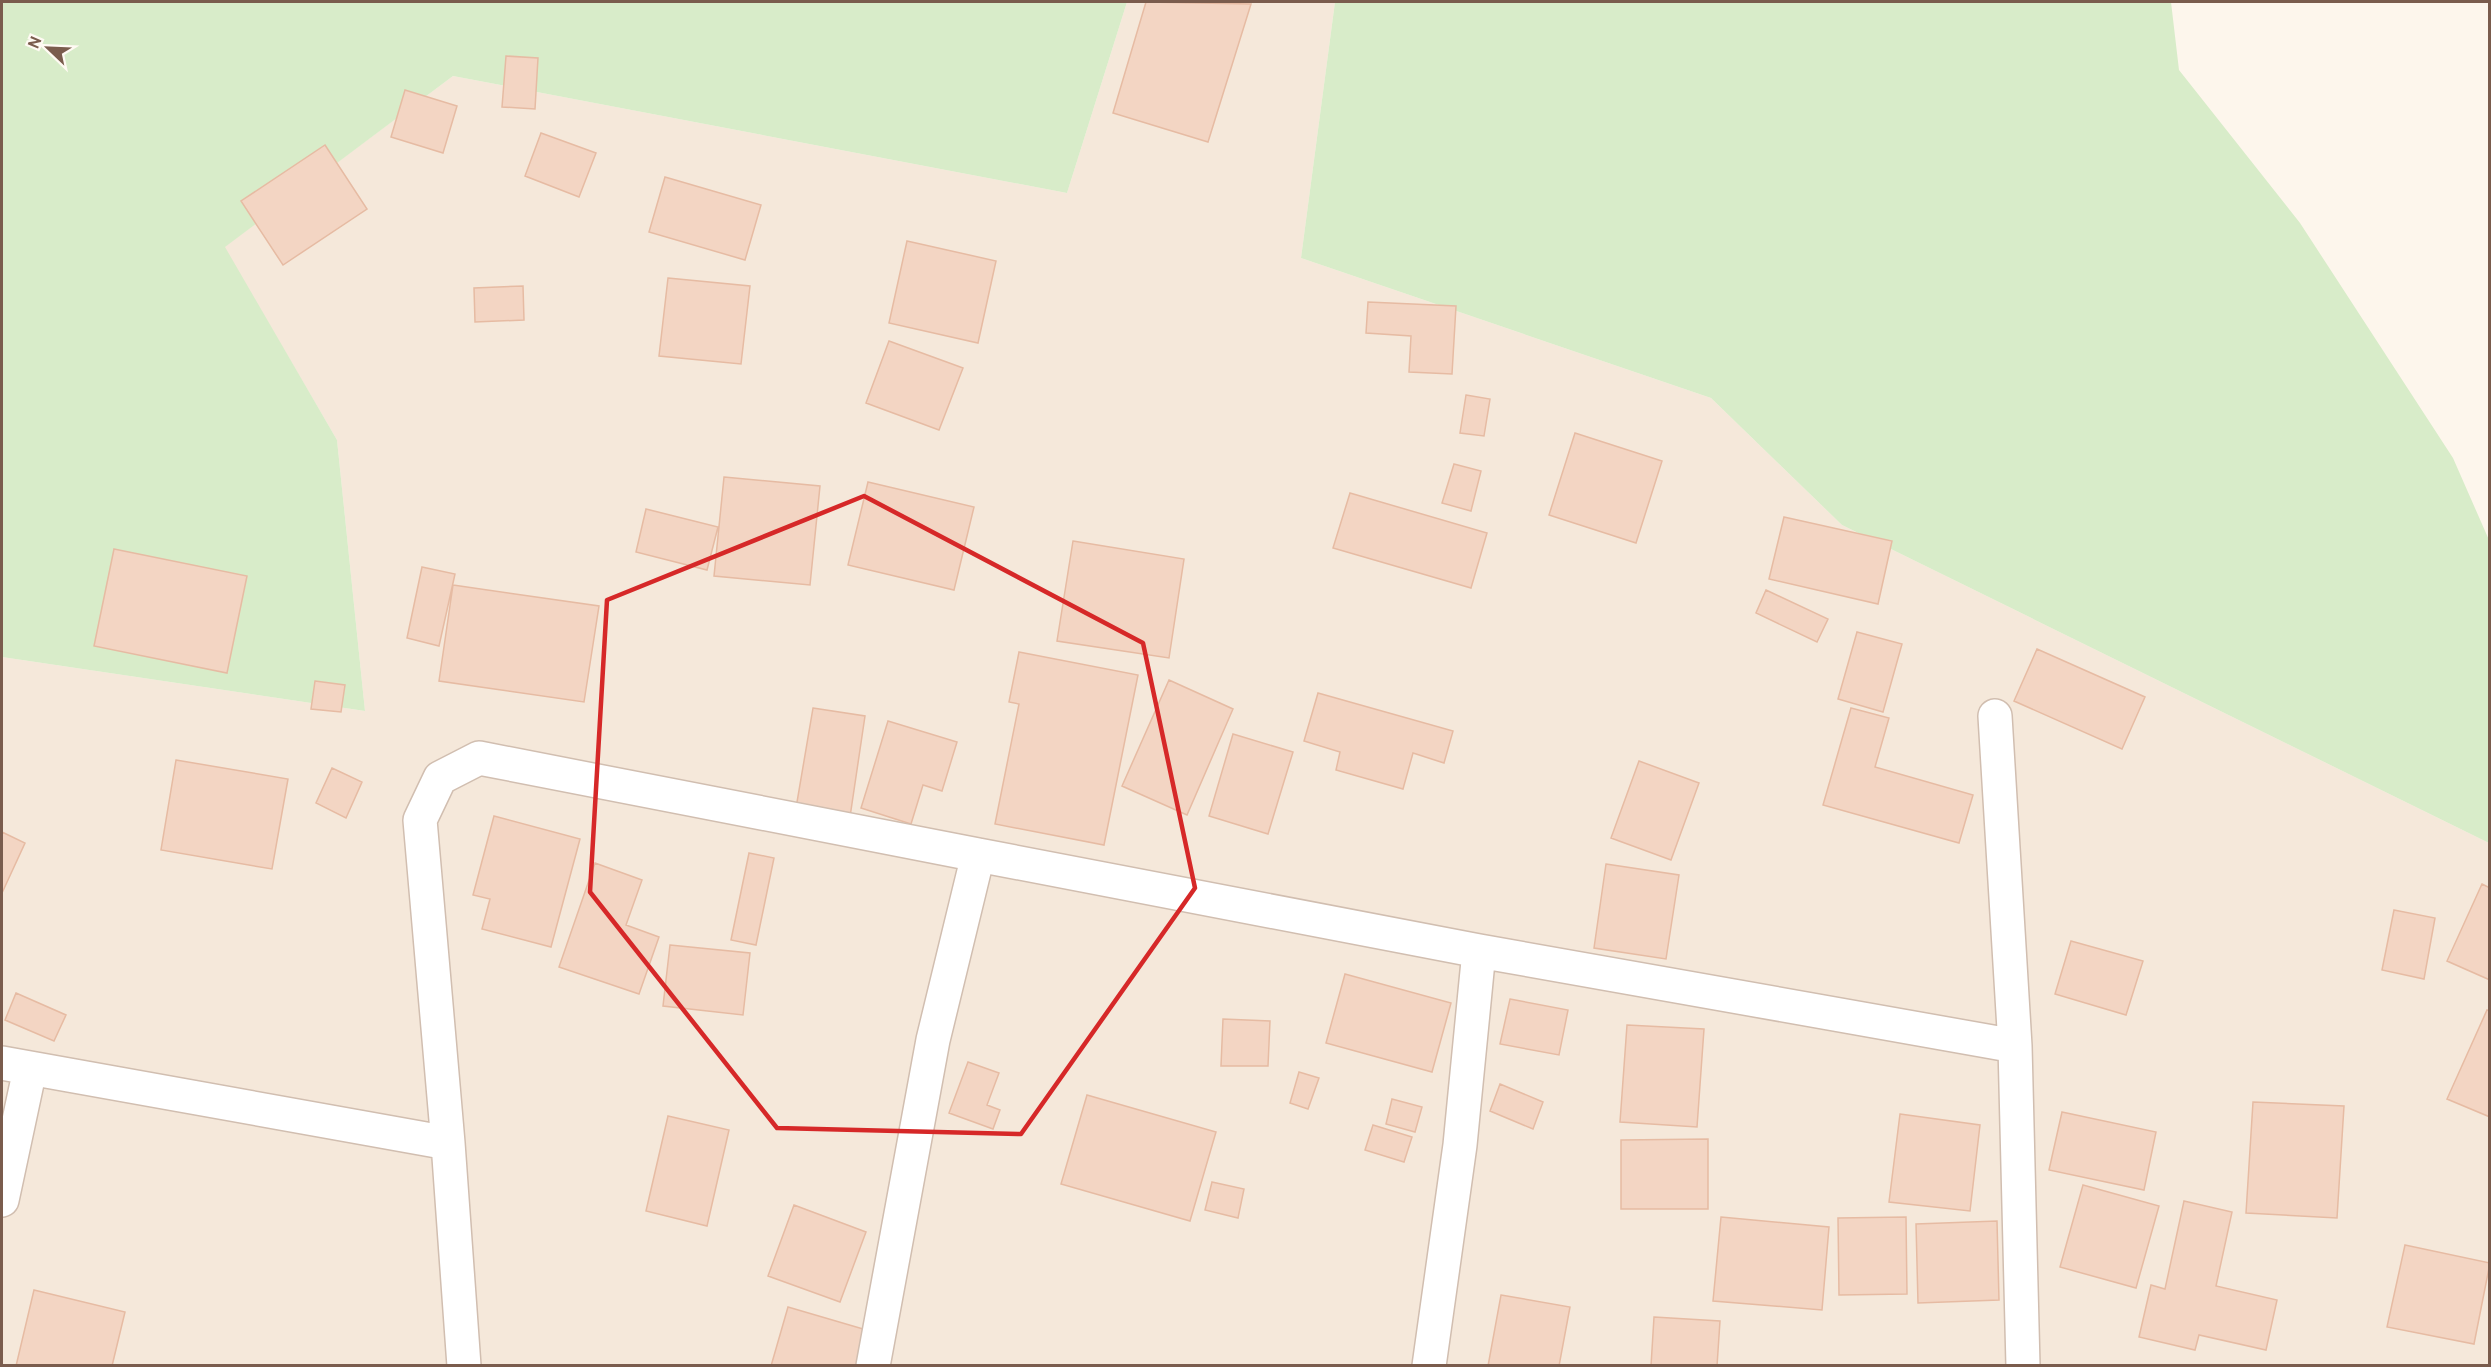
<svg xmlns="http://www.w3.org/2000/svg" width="2491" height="1367" viewBox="0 0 2491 1367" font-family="Overpass,sans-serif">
  <rect width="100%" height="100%" fill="#fdf6ec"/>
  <path fill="#f5e8da" d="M1127,2h208l-34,256 410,140 131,127 647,318v522h-2487v-708l363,54 -28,-271 -113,-193 229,-171 614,117z"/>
  <path fill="#d8ecc9" d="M2,2h1125l-60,191 -614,-117 -228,171 112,193 28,271 -363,-54z
    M1335,2h836l8,68 121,153 153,235 36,82v303l-647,-318 -131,-127 -410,-140z"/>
  <path fill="#f3d5c3" stroke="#e6bba3" stroke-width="1.5" d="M1146,2l105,2 -43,138 -95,-29z
    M506,56l32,2 -3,51 -33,-2z
    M405,90l52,16 -14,47 -52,-16z
    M541,133l55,20 -17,44 -54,-21z
    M325,145l42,64 -84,56 -42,-64z
    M665,177l96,28 -16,55 -96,-28z
    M907,241l89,20 -18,82 -89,-20z
    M668,278l82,8 -9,78 -82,-8z
    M523,286l1,34 -49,2 -1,-34z
    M1368,302l88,4 -4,68 -43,-2 2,-36 -45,-3z
    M889,341l74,27 -24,62 -73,-27z
    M1466,395l24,4 -6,37 -24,-3z
    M1575,433l87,28 -26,82 -87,-28z
    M1454,464l27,7 -10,40 -29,-8z
    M724,477l96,9 -10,99 -96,-9z
    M868,482l106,25 -20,83 -106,-25z
    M1350,493l137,40 -16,55 -138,-40z
    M646,509l72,18 -11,43 -71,-18z
    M1784,517l108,24 -14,63 -109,-25z
    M1073,541l111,18 -15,99 -112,-17z
    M114,549l133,27 -20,97 -133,-27z
    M422,567l33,7 -16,72 -32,-8z
    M453,585l146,21 -15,96 -145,-21z
    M1766,590l62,29 -11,23 -61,-29z
    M1857,632l45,12 -19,68 -45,-13z
    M2037,649l108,48 -23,52 -108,-48z
    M1019,652l119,23 -34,170 -109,-21 24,-120 -10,-2z
    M1169,680l64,29 -46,106 -65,-29z
    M315,681l30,4 -4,27 -30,-3z
    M1318,693l135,38 -9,32 -31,-10 -10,36 -67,-19 4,-18 -36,-11z
    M813,708l52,8 -15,101 -54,-9z
    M1851,708l38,10 -14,49 98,28 -14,48 -136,-38z
    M888,721l69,21 -15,49 -19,-6 -12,39 -50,-16z
    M1233,734l60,18 -25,82 -59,-18z
    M176,760l112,19 -16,90 -111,-19z
    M1639,761l60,22 -28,77 -60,-22z
    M332,768l30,14 -16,36 -30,-15z
    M494,816l86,23 -29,108 -69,-18 8,-30 -17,-4z
    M2,832l23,11 -23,50z
    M749,853l25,5 -18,87 -25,-5z
    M595,863l47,17 -16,45 33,12 -20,57 -80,-27z
    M1606,864l73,11 -13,84 -72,-11z
    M2482,884l8,4v92l-43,-19z
    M2394,910l41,8 -11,61 -42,-9z
    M2071,941l72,20 -17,54 -71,-21z
    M670,945l80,8 -7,62 -80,-9z
    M1345,974l106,29 -19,69 -106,-29z
    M16,993l50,22 -12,26 -49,-21z
    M1510,999l58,11 -9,45 -59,-11z
    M2487,1010l3,1v106l-43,-18z
    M1223,1019l47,2 -2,45h-47z
    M1627,1025l77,4 -7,98 -77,-5z
    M968,1062l31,11 -12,32 13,5 -7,19 -44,-16z
    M1299,1072l20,6 -11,31 -18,-6z
    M1500,1084l43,18 -10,27 -43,-18z
    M1087,1095l129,37 -26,89 -129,-37z
    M1392,1099l30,8 -7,25 -29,-8z
    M2253,1102l91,4 -7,112 -91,-5z
    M2062,1112l94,20 -12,58 -95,-20z
    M1900,1114l80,11 -10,86 -81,-9z
    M668,1116l61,14 -22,96 -61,-15z
    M1373,1125l39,12 -8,25 -39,-12z
    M1708,1139v70h-87v-69z
    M1212,1182l32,7 -6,29 -33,-8z
    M2083,1185l76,21 -23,82 -76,-21z
    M2184,1201l48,11 -16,74 61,14 -11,50 -67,-15 -4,15 -56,-13 12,-52 14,4z
    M794,1205l72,27 -26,70 -72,-26z
    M1721,1217l108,10 -7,83 -109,-9z
    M1906,1217l1,77 -68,1 -1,-77z
    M1997,1221l2,79 -81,3 -2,-79z
    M2405,1245l85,18 -16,81 -87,-17z
    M34,1290l91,22 -13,54h-96z
    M1501,1295l69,12 -11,59h-71z
    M788,1307l82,24 -11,35h-88z
    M1654,1317l66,4 -3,45h-66z"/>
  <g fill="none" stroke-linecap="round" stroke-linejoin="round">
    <defs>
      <path id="minor" d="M1995,716l20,330 8,320
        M978,855l501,96 536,95
        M2,1063l446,80
        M2,1200l28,-131
        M464,1366l-16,-223 -28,-323 20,-42 39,-20 499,97 -45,185 -60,326
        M1429,1366l31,-221 19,-194"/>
    </defs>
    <use href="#minor" stroke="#d1beb0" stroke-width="36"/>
    <use href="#minor" stroke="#fff" stroke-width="33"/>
  </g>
  <path fill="none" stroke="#d62828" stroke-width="4.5" stroke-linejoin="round" d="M864,496l279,147 52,245 -174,246 -244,-6 -187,-236 17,-292z"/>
  <rect width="2491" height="1367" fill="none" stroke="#7a5c4d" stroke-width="6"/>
  <g transform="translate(48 48) rotate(293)" stroke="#fffaf3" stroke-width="4.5" paint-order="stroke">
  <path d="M0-4.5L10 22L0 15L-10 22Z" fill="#7a5c4d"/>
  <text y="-9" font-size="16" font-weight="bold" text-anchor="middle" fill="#7a5c4d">N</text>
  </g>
</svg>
